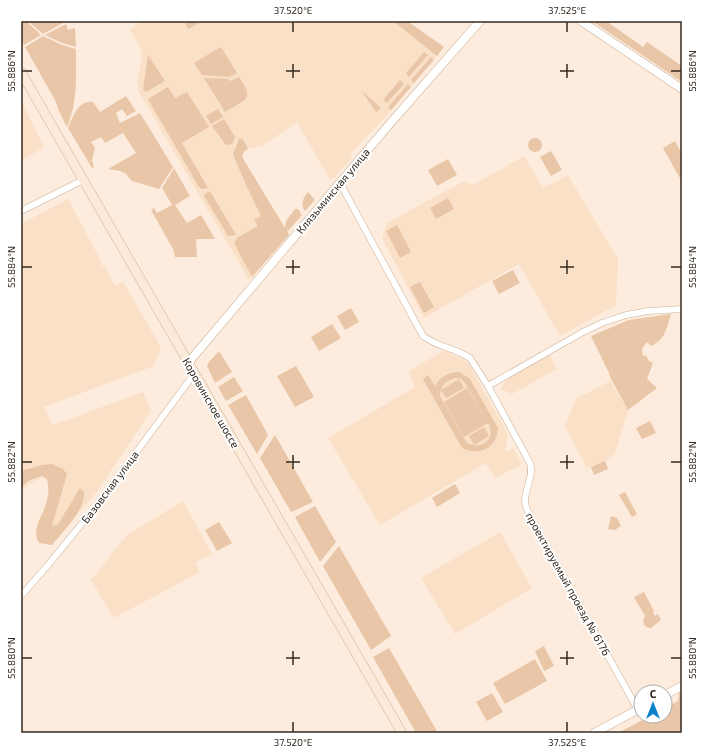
<svg xmlns="http://www.w3.org/2000/svg" width="703" height="754" viewBox="0 0 703 754" font-family="'Exo 2',sans-serif">
  <rect width="100%" height="100%" fill="#fdecdd"/>
  <path fill="#fae0c7" d="M142,21h265l37,26 -60,72 -34,35 2,4 -17,19 -5,3 -33,-58 -34,24 -15,3 -3,2 -3,6 47,78 -40,45 -110,-188 -2,-10 5,-25 -1,-7 -11,-20z
    M21,100l23,47 -23,14z
    M524,156l19,32 25,-13 50,84 -2,46 -56,31 -41,-72 -95,54 -42,-80 5,-15 77,-42 9,4z
    M68,199l33,62 -1,1 2,4 2,-1 11,21 8,-4 38,65 -7,19 -110,41 9,18 90,-33 8,19 -55,82 -44,50 -6,-4 17,-56 -16,-10 -26,17v-266z
    M443,351l21,9 5,4 39,70 -3,18 8,-4 9,16 -27,14 -9,-15 -106,62 -52,-87 87,-51 -7,-15z
    M549,354l8,15 -45,25 -11,-5 6,-11z
    M610,381l18,29 -13,44 -10,7 -18,7 -22,-42 11,-27z
    M183,501l29,53 -17,9 5,9 -86,46 -23,-38 36,-45z
    M500,532l32,56 -77,46 -34,-56z"/>
  <path fill="#e8c6a7" fill-rule="evenodd" d="M21,21h5l15,14 -17,10 -3,-5z
    M28,21h37v1l-22,12z
    M184,21h19l-15,8z
    M393,21h14l37,26 -7,9z
    M592,21h14l37,26 4,-5 35,24v16z
    M66,24l2,6 7,-2 1,19 -14,-4 -17,-8z
    M43,36l19,9 14,4c0,28 2,51 -9,78l-8,-16 -4,-11 -30,-53z
    M221,47l16,26 -8,4 -27,-2 -8,-12z
    M424,52l4,3 -19,22 -3,-4z
    M148,55l17,26 -19,11 -3,-3z
    M431,57l3,3 -20,23 -3,-3z
    M239,77c4,7 12,15 6,23l-20,12 -21,-34 24,1 2,2z
    M400,80l4,4 -17,19 -4,-3z
    M408,84l3,3 -20,23 -3,-3z
    M168,87l7,11 12,-6 22,35 -27,16 26,45 -6,1 -3,-2 -50,-86 -1,-2z
    M362,91l19,17 -5,4z
    M126,96l10,15 -9,5 -5,-7 -6,4 4,10 20,-10 33,54 -14,22 -27,-8 -7,-8 -5,-2 -12,-2 28,-16 -13,-20 -18,10 -4,-6 -10,5 4,6 -3,12 2,7 -2,1 -24,-40c5,-11 10,-28 25,-26l7,10z
    M218,109l5,8 -12,7 -5,-8z
    M224,119l11,18 -3,7 -6,1 -14,-19z
    M242,138l6,11 -4,2 -2,6 43,71 1,-7 9,-12h3l4,6 -14,16 -1,-1 2,5 -37,42 -18,-34 4,-6 20,-11 -4,-6 7,-4 -15,-31 -13,-31 6,-15z
    M528 145a7 7 0 1 1 14 0a7 7 0 1 1-14 0Z
    M675,141l7,13v25l-1,1 -18,-32z
    M551,151l11,19 -11,6 -11,-19z
    M448,159l9,16 -20,11 -9,-16z
    M174,168l16,28 -15,9 12,18 14,-8 14,24h-19l1,18h-22l-2,-8 -22,-39 3,-2 3,5 15,-8 -10,-17z
    M210,191l26,44 -8,1 -24,-40 1,-2z
    M308,192l7,8 -10,11c-5,-7 -2,-13 3,-19z
    M448,198l6,11 -18,10 -6,-11z
    M397,225l14,27 -11,6 -14,-27z
    M513,270l7,13 -21,11 -7,-13z
    M420,282l14,25 -10,6 -14,-26z
    M351,308l8,14 -14,8 -8,-14z
    M671,314c-5,15 -5,25 -20,32l-4,-4 -5,7 1,7 3,-1 3,6 4,2 -6,16 10,9 -29,22 -18,-33 -1,-4 -18,-37 38,-16z
    M332,324l9,14 -22,13 -8,-14z
    M219,351l13,21 -17,11 -8,-17 2,-4z
    M296,366l18,31 -19,10 -18,-31z
    M459,372l11,7 28,49c-1,19 -18,29 -36,20l-39,-69 5,-4 7,11c5,-9 14,-14 24,-14zM456,378l5,1 4,4 21,37 -19,-32 -23,14 20,35 24,-14c9,15 -6,28 -21,20l-27,-47c0,-10 6,-16 16,-18z
    M234,377l9,14 -17,10 -8,-14z
    M459,379l5,9 -18,10 -5,-8z
    M246,395l22,40 -11,19 -29,-49z
    M650,421l6,12 -14,6 -6,-11z
    M484,427l5,9 -15,9 -5,-9z
    M275,435l38,67 -22,10 -31,-54z
    M605,461l3,8 -14,6 -3,-8z
    M52,464l11,5 4,5 -15,52 6,-2 22,-36 4,4c1,19 -21,39 -32,53l-13,-2c-8,-13 3,-26 7,-39 3,-9 3,-16 1,-25l-5,-3 -12,4 -9,7v-16l20,-6z
    M455,484l5,9 -23,14 -5,-9z
    M625,492l12,22 -5,3 -13,-22z
    M315,506l21,36 -16,20 -25,-45z
    M611,516l6,2 4,8 -6,4 -7,-1z
    M219,522l13,21 -15,8 -12,-21z
    M339,546l52,90 -20,14 -48,-84z
    M644,592l10,19 -1,1 2,4 3,-2 3,6 -10,8c-7,0 -10,-6 -6,-12l-11,-19z
    M544,646l10,20 -10,5 -9,-20z
    M389,648l49,85h-22l-43,-76z
    M535,659l12,22 -42,23 -12,-21z
    M682,691v42h-64l32,-17h15v-8l13,-7 1,-8z
    M492,693l11,19 -16,9 -11,-19z"/>
  <g fill="none" stroke-linecap="round" stroke-linejoin="round">
    <defs>
      <path id="minor" d="M340,183l83,153c14,11 32,12 47,22l18,28 42,77c4,13 -5,25 -5,38 0,6 3,10 5,15l108,194
        M21,211l62,-31
        M488,386l95,-54 19,-9 24,-8 22,-4 34,-2
        M21,596l27,-31 50,-61 96,-130"/>
      <path id="tertiary" d="M581,21l101,68
        M188,363l199,-236 93,-106
        M665,695l17,-9
        M594,733l47,-25"/>
      <path id="secondary" d="M21,72l381,661"/>
    </defs>
    <use href="#minor" stroke="#cab098" stroke-width="7"/>
    <use href="#tertiary" stroke="#cab098" stroke-width="9"/>
    <use href="#secondary" stroke="#cab098" stroke-width="10"/>
    <use href="#minor" stroke="#fff" stroke-width="6"/>
    <use href="#tertiary" stroke="#fff" stroke-width="8"/>
    <use href="#secondary" stroke="#fcead8" stroke-width="9"/>
  </g>
  <path fill="none" stroke="#342a20" stroke-width="1.5" d="M293,22v10M567,22v10M293,64v14M567,64v14M22,71h10M286,71h14M560,71h14M671,71h10M293,260v14M567,260v14M22,267h10M286,267h14M560,267h14M671,267h10M293,455v14M567,455v14M22,462h10M286,462h14M560,462h14M671,462h10M293,651v14M567,651v14M22,658h10M286,658h14M560,658h14M671,658h10M293,722v10M567,722v10"/>
  <g text-anchor="middle" stroke-width="4" stroke-linejoin="round" paint-order="stroke">
    <g font-size="11" fill="#342a20" stroke="#fff">
      <text transform="translate(333 191) rotate(-50)" y="4">Клязьминская улица</text>
      <text transform="translate(211 403) rotate(60)" y="4">Коровинское шоссе</text>
      <text transform="translate(110 487) rotate(-53)" y="4">Базовская улица</text>
      <text transform="translate(568 584) rotate(61)" y="4">проектируемый проезд № 6176</text>
    </g>
  </g>
  <rect width="703" height="754" fill="none" stroke="#ffffff" stroke-width="44"/>
  <g transform="translate(653 704)"><circle r="19" fill="#ffffff" stroke="#aeaaa6"/>
  <path d="M0-3L7 15L0 10L-7 15Z" fill="#0b81ca"/>
  <text y="-6" font-size="11" font-weight="bold" text-anchor="middle" fill="#342a20">С</text>
  </g>
  <rect x="22" y="22" width="659" height="710" fill="none" stroke="#342a20" stroke-width="1.5"/>
  <g font-size="10" text-anchor="middle" fill="#342a20">
    <text x="293" y="14">37.520°E</text>
    <text x="567" y="14">37.525°E</text>
    <text transform="translate(11 71) rotate(-90)" y="4">55.886°N</text>
    <text transform="translate(692 71) rotate(-90)" y="4">55.886°N</text>
    <text transform="translate(11 267) rotate(-90)" y="4">55.884°N</text>
    <text transform="translate(692 267) rotate(-90)" y="4">55.884°N</text>
    <text transform="translate(11 462) rotate(-90)" y="4">55.882°N</text>
    <text transform="translate(692 462) rotate(-90)" y="4">55.882°N</text>
    <text transform="translate(11 658) rotate(-90)" y="4">55.880°N</text>
    <text transform="translate(692 658) rotate(-90)" y="4">55.880°N</text>
    <text x="293" y="746">37.520°E</text>
    <text x="567" y="746">37.525°E</text>
  </g>
</svg>
